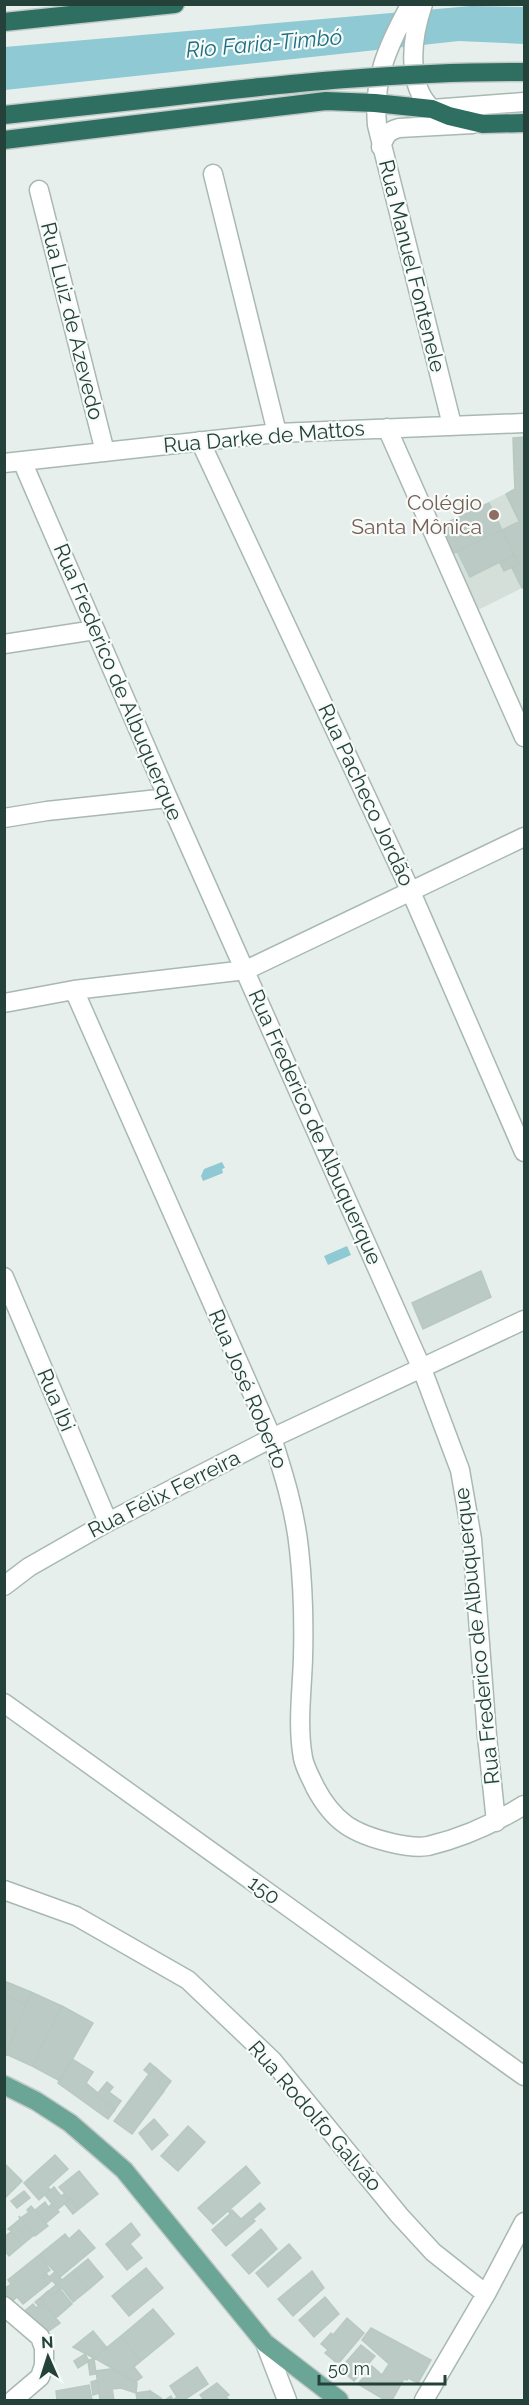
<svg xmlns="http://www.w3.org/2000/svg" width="529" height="2405" viewBox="0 0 529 2405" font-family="Raleway,sans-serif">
  <rect width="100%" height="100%" fill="#e6efeb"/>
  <path fill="#d4dfda" d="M524,437v150l-48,24 -39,-84 78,-38 -2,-51z"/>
  <path fill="#8ec9d4" d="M471,6l53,1v37l-65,-3 -454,49v-43z
    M222,1162l3,6 -3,1 1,4 -20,8 -2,-5 3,-7z
    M347,1246l4,9 -23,10 -4,-9z"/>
  <path fill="#bbcac4" stroke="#b8c9c2" stroke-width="1.5" d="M524,437v32h-10l-1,-31z
    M514,469h10v50l-5,2 -13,-27 9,-5z
    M489,503l13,27 -52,25 -13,-28z
    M524,519v35l-8,4 -14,-28z
    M502,530l12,25 -44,22 -13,-26z
    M524,554v33l-2,1 -10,-20 7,-4 -3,-6z
    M514,555l5,9 -15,7 -4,-8z
    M481,1271l10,26 -68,32 -11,-26z
    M4,1981l27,11 -26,65h-1z
    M31,1992l31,14 -30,60 -26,-12z
    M4,1995l22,9 -21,53h-1z
    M62,2006l31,17 -33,58 -28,-15z
    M72,2059l21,13 -7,11 12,10 9,-11 6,5 -4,5 12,9 -13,18 -50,-36z
    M72,2059l21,13 -7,11 12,10 -2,2 19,15 -7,9 -50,-36z
    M150,2063l21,18 -39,53 -18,-13 35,-47 -5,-4z
    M155,2067l9,8 -7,10 7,6 -32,43 -18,-13z
    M154,2119l14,16 -16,15 -13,-17z
    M188,2126l17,16 -27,29 -17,-15z
    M55,2155l13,14 -20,18 2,3 -11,10 -15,-17z
    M4,2163l18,18 -18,18z
    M4,2163l18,18 -18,18z
    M246,2166l14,17 -47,41 -15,-16z
    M79,2171l19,23 -19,15 -20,-22z
    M54,2187l7,9 3,-2 5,6 -12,10 -12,-15z
    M24,2191l6,7 -13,10 -6,-7z
    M71,2199l8,10 -6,5 -9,-11z
    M45,2202l3,5 4,-3 7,8 -13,11 -11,-13z
    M260,2203l5,6 -12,10 2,2 -29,25 -14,-16 18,-16 -1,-2 3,-2 9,9z
    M31,2206l17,20 -13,10 -14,-18 8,-6 -2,-2z
    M19,2216l8,10 -7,5 -5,-6 -5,5 -2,-1 12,-10z
    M131,2223l9,12 -10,9 12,14 -15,12 -21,-26z
    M15,2225l5,6 7,-5 7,9 -12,10 -12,-15z
    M261,2229l16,20 -28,25 -17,-19z
    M79,2230l16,18 -35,29 -21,-22 26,-21 4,5z
    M11,2232l11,13 -13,11 -5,-6v-13z
    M289,2244l12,14 -33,29 -12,-14z
    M39,2255l11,15 -8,6 6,8 -25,20 -6,-7 -6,5 -7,-6v-7l7,-5 -3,-4z
    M88,2259l15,18 -15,13 -15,-19z
    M146,2268l17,20 -34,28 -17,-20z
    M73,2271l15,19 -15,12 -11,-14 -2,1 -4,-4z
    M312,2271l12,17 -31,28 -15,-17z
    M55,2272l7,8 -6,5 -4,-5 -4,4 -6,-8 4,-3 3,4z
    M56,2285l16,19 -16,14 -16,-20z
    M60,2289l12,15 -16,14 -16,-20 8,-7 4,5z
    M325,2297l14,17 -25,23 -15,-17z
    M40,2298l20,25 -14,10 -24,-20 11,-9 3,4 3,-2 -4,-4z
    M33,2304l3,4 3,-3 3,3 3,-3 15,18 -14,10 -24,-20z
    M153,2309l21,25 -33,27 -20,-25z
    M347,2318l17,15 -26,31 -13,-11 3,-3 -7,-6 10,-11 2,2z
    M371,2328l60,32 -13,23 -10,-5 -1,2 -3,-1 -12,21h-7l-27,-16 14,-18 10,9 7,-11 -27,-24z
    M93,2331l14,17 -13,10 -21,-11z
    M121,2336l20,25 -17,14 -30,-17z
    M361,2345l14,11 -21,25 -14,-12z
    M85,2354l4,7 -11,7 -4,-7z
    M94,2358l2,16 -6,1 -2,-14z
    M134,2367l8,10 -7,5 -11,-7z
    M197,2367l11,17 -24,16h-4l-10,-14z
    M197,2367l11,17 -24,16h-19l6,-4 2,4 4,-3 -7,-11z
    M110,2369l27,14 -1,10 -15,-5 -9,1 2,11h-14l-4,-29z
    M97,2380l2,13 -6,2 -2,-13z
    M217,2383l12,12 -3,2 3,3h-25l-4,-5z
    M89,2385l3,15h-35l-1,-9z
    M150,2391l11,7 1,2h-10z
    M150,2391l2,9h-15l-1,-7z"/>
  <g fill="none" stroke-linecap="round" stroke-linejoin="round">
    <defs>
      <path id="minor" d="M414,4l-6,5c-21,39 -35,70 -31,116l75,300
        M423,4c-11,32 -18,80 9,105l92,-7
        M381,147c4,-11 6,-16 18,-19l74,-4
        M213,174l64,259
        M39,190l66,262
        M387,428l137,309
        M200,441l211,451 113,260
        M22,461l146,337 254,571 38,101 12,69 15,197 9,86
        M4,463l273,-30 247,-10
        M4,644l91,-14
        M4,818l43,-7 121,-13
        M74,990l198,448c12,37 23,73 27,111 4,36 5,73 4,109 -1,33 -6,67 0,100 2,10 8,20 12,29 19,36 39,47 77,56 13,3 24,5 36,3 34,-8 67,-23 96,-41
        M4,1003l70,-13 172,-20 278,-133
        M4,1277l104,245
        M4,1586l25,-19 79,-45 164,-84 252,-118
        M4,1703l520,373
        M4,1890l72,26 112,64 84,80 127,155 34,37 53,42
        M4,2306l36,31 4,11v17l-4,12 -27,23
        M265,2343l22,57
        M424,2400l62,-106 38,-72"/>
      <path id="major" d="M4,2085l32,16 34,22 54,47 141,173 74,57"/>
      <path id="highway" d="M4,22l171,-18
        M4,115l156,-17
        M4,140l322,-39 49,2 57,6 17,7 34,8 41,-1"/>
    </defs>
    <use href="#minor" stroke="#a8b8b2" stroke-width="21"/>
    <use href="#major" stroke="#c2cac8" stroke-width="21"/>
    <use href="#highway" stroke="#c2cac8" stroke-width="21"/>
    <use href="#minor" stroke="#fff" stroke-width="18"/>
    <use href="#major" stroke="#6aa596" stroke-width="18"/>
    <use href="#highway" stroke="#2f6f62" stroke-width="18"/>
    <defs>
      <path id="highway-bridge" d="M160,98c122,-14 242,-27 364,-26"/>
    </defs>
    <use href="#highway-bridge" stroke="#c2cac8" stroke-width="21" stroke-linecap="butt"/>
    <use href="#highway-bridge" stroke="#2f6f62" stroke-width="18"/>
  </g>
  <circle fill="#8d6e63" stroke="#f7fbf9" stroke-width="2" cx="494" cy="515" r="6"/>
  <g text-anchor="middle" stroke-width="4.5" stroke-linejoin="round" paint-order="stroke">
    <g font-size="21" fill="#24423a" stroke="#f7fbf9">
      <text transform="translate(412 266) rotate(76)" y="7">Rua Manuel Fontenele</text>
      <text transform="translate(72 321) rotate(76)" y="7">Rua Luiz de Azevedo</text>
      <text transform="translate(264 437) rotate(-5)" y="7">Rua Darke de Mattos</text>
      <text transform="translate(118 682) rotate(67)" y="7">Rua Frederico de Albuquerque</text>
      <text transform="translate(366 795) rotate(65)" y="7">Rua Pacheco Jordão</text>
      <text transform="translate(315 1127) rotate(66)" y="7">Rua Frederico de Albuquerque</text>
      <text transform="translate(248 1389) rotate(67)" y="7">Rua José Roberto</text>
      <text transform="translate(56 1400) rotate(67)" y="7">Rua Ibi</text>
      <text transform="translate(164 1494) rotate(-27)" y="7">Rua Félix Ferreira</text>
      <text transform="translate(477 1636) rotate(-96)" y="7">Rua Frederico de Albuquerque</text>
      <text transform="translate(264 1890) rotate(36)" y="7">150</text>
      <text transform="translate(315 2116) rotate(49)" y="7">Rua Rodolfo Galvão</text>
    </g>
    <g font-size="21" fill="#785e54" stroke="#f7fbf9" text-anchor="end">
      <text x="482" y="510">Colégio<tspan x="482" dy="24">Santa Mônica</tspan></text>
    </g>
    <g font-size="22" font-style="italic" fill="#1c6f80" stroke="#f7fbf9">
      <text transform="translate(264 43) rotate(-5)" y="8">Rio Faria-Timbó</text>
    </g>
  </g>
  <rect width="529" height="2405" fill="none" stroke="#24423a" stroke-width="12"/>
  <g transform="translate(48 2357) rotate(357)" stroke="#f7fbf9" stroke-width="4.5" paint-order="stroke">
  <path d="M0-4.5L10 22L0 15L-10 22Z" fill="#24423a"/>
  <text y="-9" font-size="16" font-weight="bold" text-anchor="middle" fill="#24423a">N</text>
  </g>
  <path d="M319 2375v9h126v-9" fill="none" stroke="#24423a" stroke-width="3"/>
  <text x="328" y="2375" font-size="18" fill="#24423a" stroke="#f7fbf9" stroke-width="4.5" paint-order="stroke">50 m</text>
</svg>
